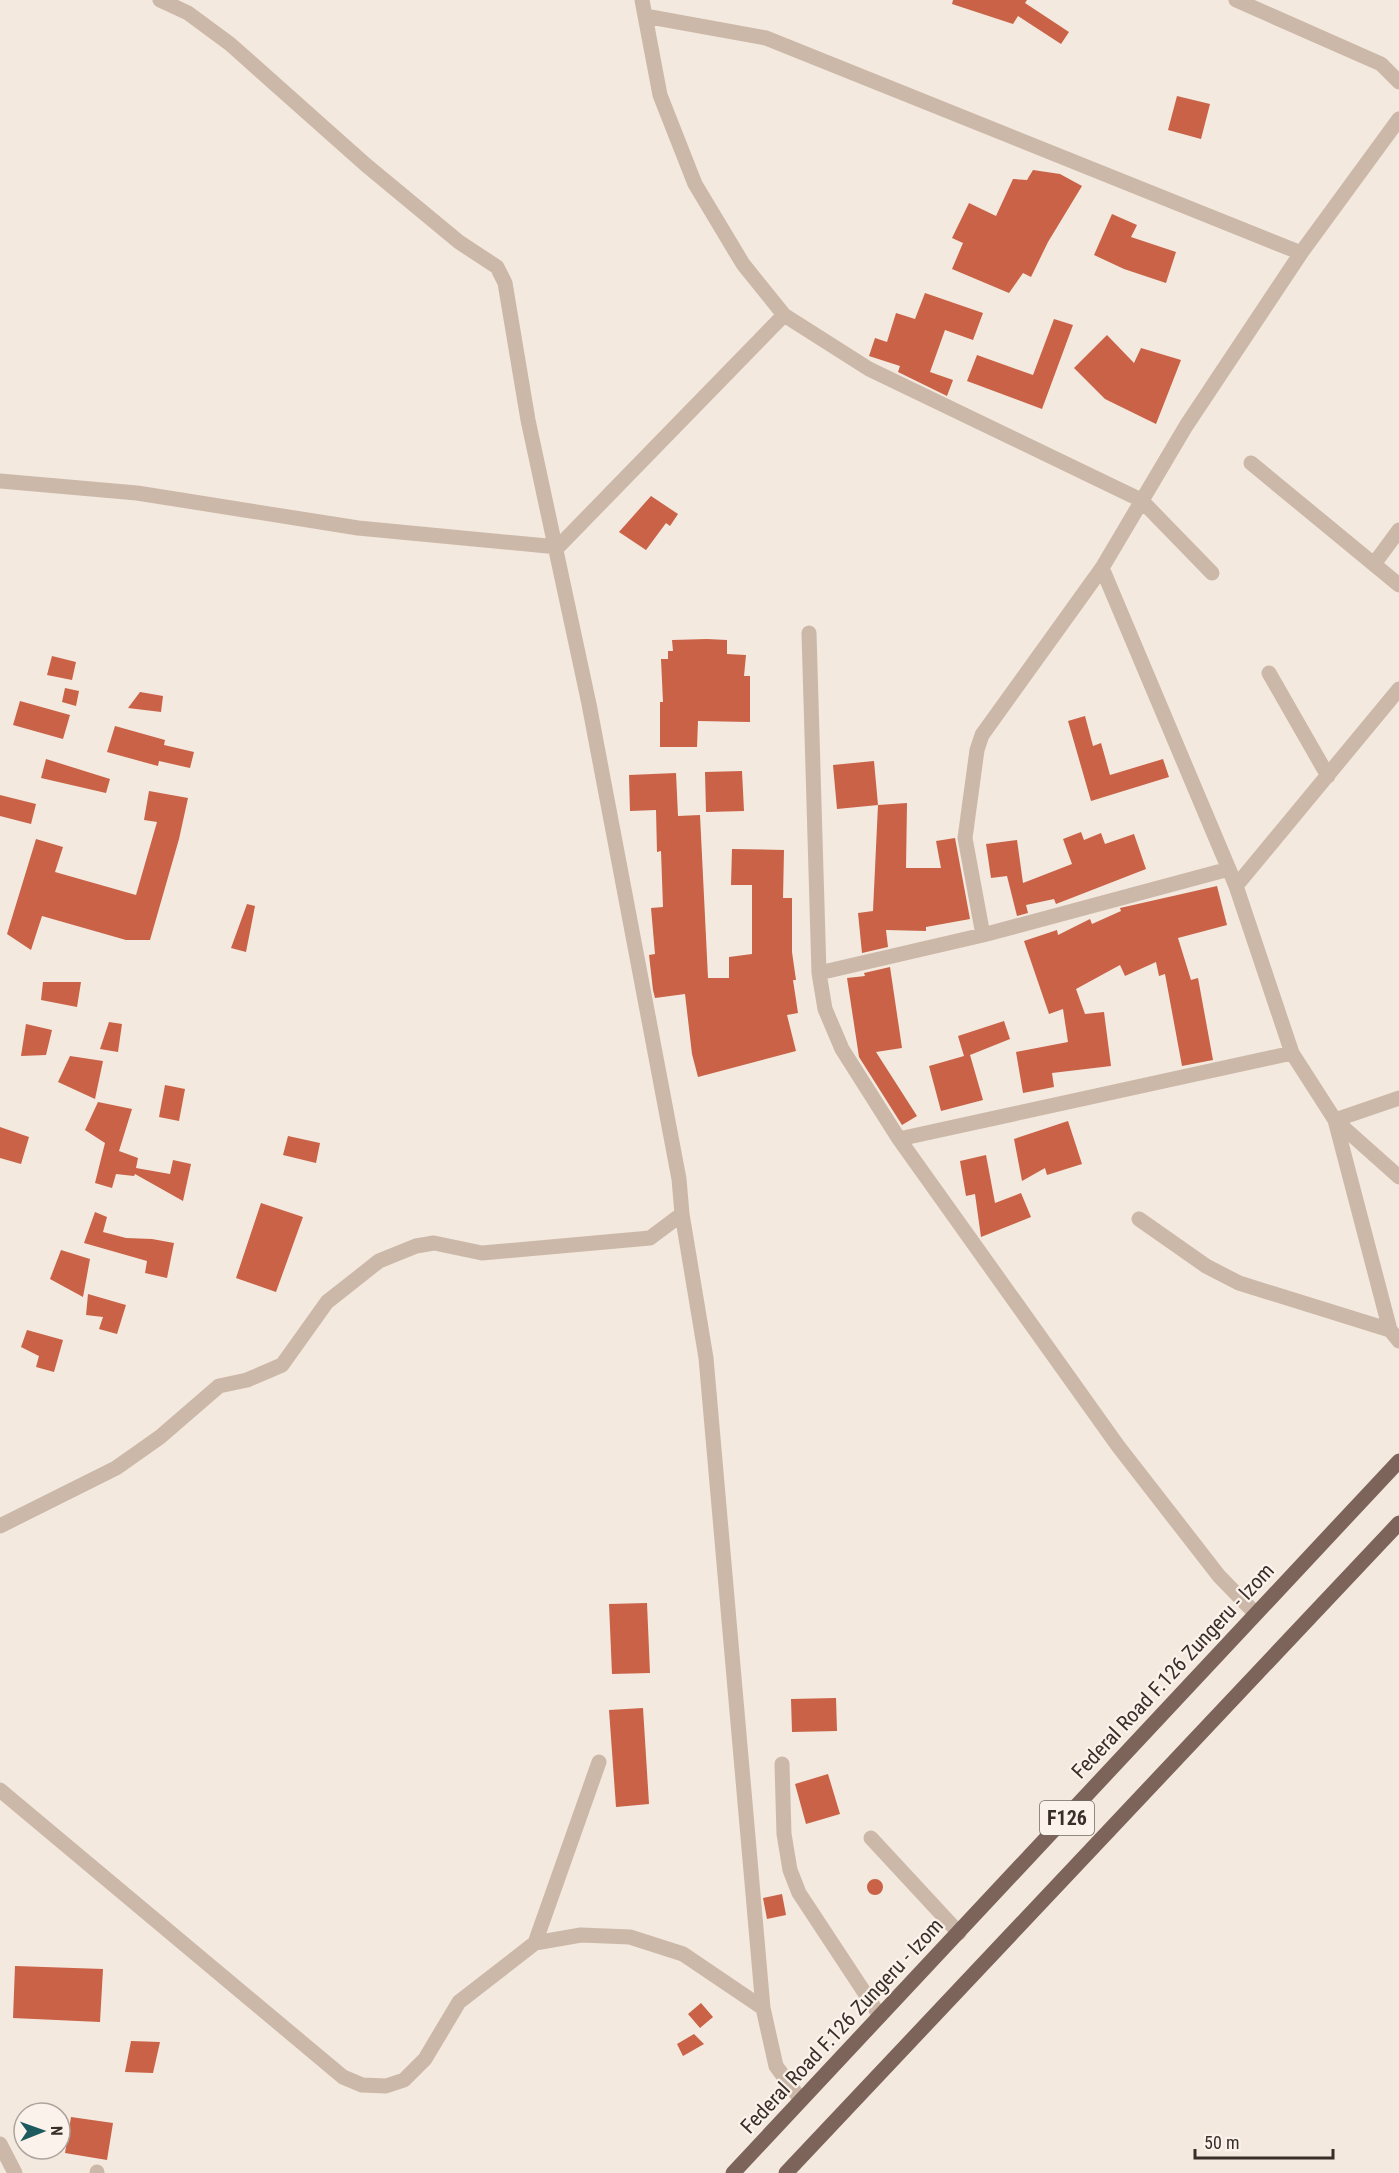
<svg xmlns="http://www.w3.org/2000/svg" width="1399" height="2173" viewBox="0 0 1399 2173" font-family="'Roboto Condensed',sans-serif">
  <rect width="100%" height="100%" fill="#f3e9de"/>
  <path fill="#c96246" d="M953,0h74l-2,3 44,29 -8,12 -43,-28 -5,8 -61,-20z
    M1177,96l33,8 -9,35 -33,-9z
    M1033,170l27,4 22,12 -34,56 -17,35 -8,-4 -14,20 -57,-24 11,-26 -11,-5 17,-35 27,13 17,-37 14,1z
    M1112,214l25,11 -6,12 45,15 -10,31 -42,-14 -30,-14z
    M925,293l58,20 -10,27 -28,-10 -15,42 23,8 -6,16 -49,-24 2,-6 -31,-10 6,-18 12,4 9,-29 19,6z
    M1054,319l19,6 -31,84 -75,-28 10,-26 56,20z
    M1107,335l27,28 7,-15 40,12 -25,64 -51,-25 -31,-31z
    M651,496l27,18 -8,12 -4,-3 -20,27 -27,-18z
    M707,639l20,1v14l19,1 -2,21h6v46l-52,-1 -1,26h-37v-45h3l-2,-43h7v-8h5l-1,-11z
    M52,656l24,6 -4,18 -25,-5z
    M65,688l14,3 -3,15 -14,-4z
    M140,692l23,4 -2,16 -33,-4z
    M20,701l50,14 -7,24 -50,-14z
    M1085,716l8,30 8,-3 9,32 53,-16 6,18 -78,24 -23,-80z
    M115,726l50,14 -1,5 30,7 -4,16 -31,-7 -1,5 -51,-14z
    M46,759l64,20 -4,14 -65,-15z
    M874,761l4,44 -41,4 -4,-44z
    M742,771l2,40 -38,1 -1,-40z
    M676,773l2,43 22,-1 8,163h21v-21l23,-3v-69h-21l1,-36 52,1 -1,48h9v54l4,28h-3l5,33 -11,2 9,36 -98,26 -6,-23 -7,-60 -30,4 -2,-8 -4,-35 6,-1 -4,-46 12,-1 -2,-56 -4,1 -1,-42 -26,1 -1,-36z
    M149,791l39,7 -9,41 -29,101h-24l-84,-24 -11,34 -24,-16 29,-95 27,8 -8,25 81,23 21,-73 -13,-2z
    M0,795l36,9 -5,20 -31,-8z
    M907,803l-1,65h35l-5,-27 19,-3 15,81 -44,8v4l-40,-1 2,17 -26,6 -4,-40 15,-2 5,-106z
    M1081,832l3,8 17,-7 4,11 29,-10 12,35 -90,35 -2,-5 -28,6 2,8 -11,3 -10,-40 -16,2 -5,-34 31,-4 6,43 49,-19 -9,-25z
    M1217,886l10,39 -49,13 13,42 7,-2 15,82 -31,6 -17,-92 -6,2 -3,-14 -31,14 -5,-11 -44,24 9,25 19,-2 7,54 -59,7 2,14 -31,6 -7,-41 52,-10 -5,-33 -14,5 -25,-73 33,-11 1,5 32,-16 2,5 29,-13 -1,-3z
    M247,904l8,2 -9,46 -15,-4z
    M890,967l12,81 -26,4 41,64 -15,9 -43,-68 -12,-79 18,-2 -1,-3z
    M43,982h38l-4,25 -36,-7z
    M1004,1021l6,18 -40,16 13,45 -42,11 -12,-45 35,-10 -6,-20z
    M109,1022l13,2 -4,28 -18,-3z
    M26,1024l26,6 -6,25 -25,1z
    M70,1056l33,5 -8,38 -37,-17z
    M165,1085l20,4 -6,32 -20,-4z
    M98,1102l34,7 -13,42 19,7 -2,10 34,6 3,-14 18,4 -8,37 -48,-27 -1,2 -18,-2 -4,14 -17,-5 10,-40 -20,-13z
    M1068,1121l14,43 -35,11 -2,-7 -23,13 -8,-42z
    M0,1127l29,10 -8,27 -21,-6z
    M288,1136l32,7 -4,20 -33,-8z
    M986,1155l9,48 26,-10 10,24 -50,20 -6,-43 -9,2 -6,-35z
    M261,1203l42,14 -27,75 -40,-14z
    M95,1212l12,5 -4,15 23,6 26,1 22,4 -7,35 -22,-5 2,-12 -63,-18z
    M61,1250l29,9 -7,38 -33,-18z
    M88,1294l38,11 -9,29 -18,-5 4,-12 -17,-2z
    M27,1330l36,10 -9,32 -18,-5 3,-11 -18,-9z
    M647,1603l3,70 -38,1 -3,-70z
    M836,1698l1,33 -45,1 -1,-33z
    M643,1708l6,96 -33,3 -7,-97z
    M828,1774l12,40 -34,10 -11,-40z
    M867 1887a8 8 0 1 1 16 0a8 8 0 1 1-16 0Z
    M782,1894l4,21 -19,4 -4,-21z
    M15,1966l88,3 -3,53 -87,-4z
    M701,2003l12,14 -13,11 -12,-14z
    M694,2034l10,10 -21,12 -6,-12z
    M131,2041l29,1 -7,31 -28,-1z
    M71,2117l42,6 -6,37 -42,-7z"/>
  <g fill="none" stroke-linecap="round" stroke-linejoin="round">
    <path stroke="#ccb8a9" stroke-width="15" d="M160,0l28,13 42,31 136,121 93,77 38,25 8,16 23,137 61,284 90,475 3,35 24,144 57,650 13,58 25,34
      M642,0l18,95 35,89 48,80 41,51 85,54 272,131 71,73
      M1236,0l145,64 18,18
      M645,16l121,22 535,215 -115,173 -84,142 -120,167 -5,15 -12,88 18,97
      M1301,253l98,-134
      M1251,463l148,122
      M0,481l137,12 221,35 200,19 226,-232
      M1374,564l25,-34
      M1102,568l134,318 56,167 43,67 55,210 9,11
      M809,633l10,340 6,36 17,40 57,90 219,307 101,130 36,37
      M1269,673l59,103
      M1236,886l163,-197
      M819,973l164,-38 246,-66
      M1399,1098l-64,22 64,57
      M899,1139l393,-86
      M1139,1219l67,47 33,17 151,47
      M0,1526l116,-58 44,-31 59,-51 28,-6 35,-15 45,-63 52,-41 37,-15 18,-3 48,10 168,-15 32,-24
      M782,1764l2,70 6,36 9,23 81,123
      M0,1790l343,287 19,8 24,1 18,-6 21,-21 34,-57 76,-59 46,-8 49,2 53,17 80,54
      M871,1838l88,95
      M535,1943l64,-181
      M0,2144l15,29
      M97,2173v-1"/>
    <path stroke="#7c645a" stroke-width="15" d="M733,2173l666,-712
      M786,2173l613,-650"/>
  </g>
  <g text-anchor="middle" stroke-width="4.5" stroke-linejoin="round" paint-order="stroke">
    <rect fill="#fbf3eb" stroke="#736963" stroke-width="1.5" x="1040" y="1801" width="54" height="34" rx="4.5"/>
    <g font-size="20" font-weight="bold" fill="#392e29">
      <text x="1067" y="1825">F126</text>
    </g>
    <g font-size="21" fill="#392e29" stroke="#fbf3eb">
      <text transform="translate(1173 1671) rotate(-47)" y="7">Federal Road F.126 Zungeru - Izom</text>
      <text transform="translate(842 2026) rotate(-47)" y="7">Federal Road F.126 Zungeru - Izom</text>
    </g>
  </g>
  <g transform="translate(42 2131) rotate(89)"><circle r="28" fill="#fbf3eb" stroke="#ada49d" stroke-width="1.5"/>
  <path d="M0-4.5L10 22L0 15L-10 22Z" fill="#1d5a5d"/>
  <text y="-9" font-size="16" font-weight="bold" text-anchor="middle" fill="#392e29">N</text>
  </g>
  <path d="M1195 2149v9h138v-9" fill="none" stroke="#392e29" stroke-width="3"/>
  <text x="1204" y="2149" font-size="18" fill="#392e29" stroke="#fbf3eb" stroke-width="4.5" paint-order="stroke">50 m</text>
</svg>
